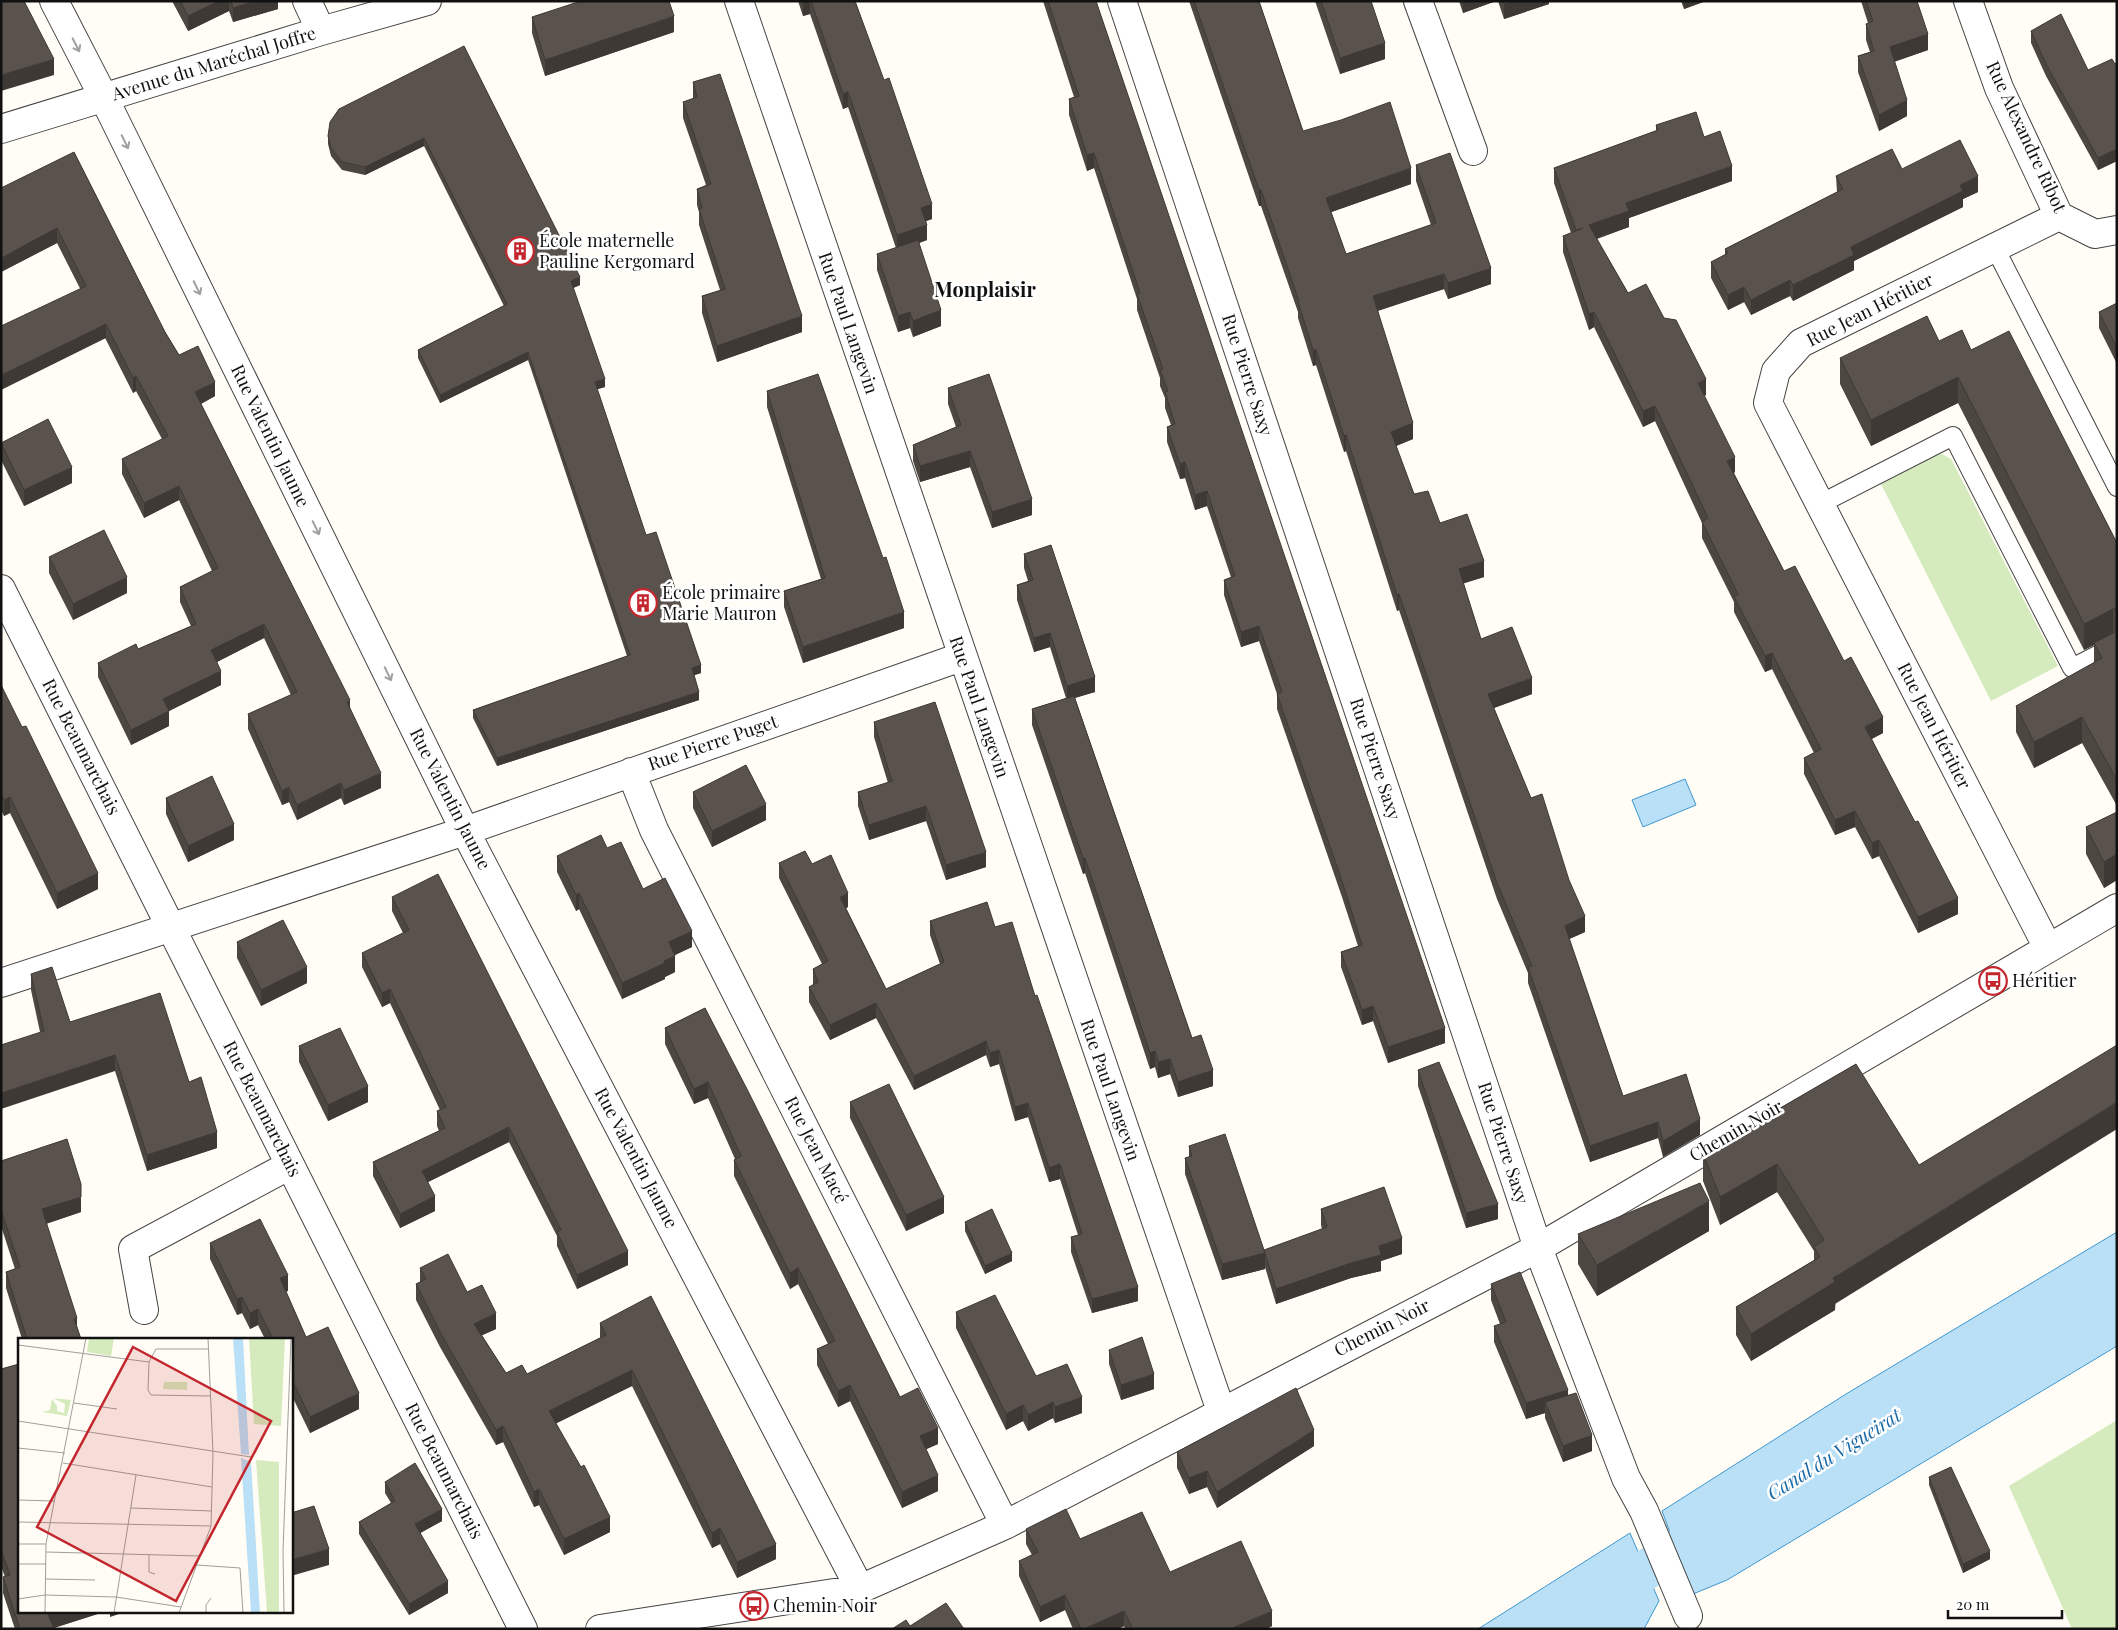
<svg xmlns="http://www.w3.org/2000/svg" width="2118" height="1630" viewBox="0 0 2118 1630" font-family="'Playfair Display',serif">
  <rect width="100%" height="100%" fill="#fffdf5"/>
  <path fill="#d5ebbd" d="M1942,454l9,5 107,207 -67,35 -110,-217 56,-29z
    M2117,1420v209h-45l-63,-143z"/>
  <path fill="#b9e0f7" stroke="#3f96cf" d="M1685,779l11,26 -53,22 -11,-27z
    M2117,1232v114l-390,234 -34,14 -31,-83 184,-117z
    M1630,1533l29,68 -15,28h-166z"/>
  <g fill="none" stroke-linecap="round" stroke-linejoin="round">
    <path stroke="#b9e0f7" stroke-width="40" d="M1551,1629l173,-108"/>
    <defs>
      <path id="lane" d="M1995,248l122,239
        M1820,504l133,-68 119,232 45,-23"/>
      <path id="street" d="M54,1l50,97 361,733 395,758
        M307,1l14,30
        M739,1l482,1410
        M1122,1l416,1247 88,230 18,33 44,105
        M1418,1l55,150
        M1968,1l31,87 60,128 36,18 22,-4
        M1,129l320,-98 106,-30
        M1,589l522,1040
        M631,772l23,58 351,695
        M2048,948l-280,-545 8,-32 25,-28 258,-127
        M1,983l464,-152 496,-174
        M144,1310l-11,-61 157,-84
        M600,1629l260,-40 145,-64 533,-277 579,-340"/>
    </defs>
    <use href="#lane" stroke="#444" stroke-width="20"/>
    <use href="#street" stroke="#444" stroke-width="30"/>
    <use href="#lane" stroke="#fff" stroke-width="18"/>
    <use href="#street" stroke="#fff" stroke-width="28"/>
  </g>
  <path fill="#4d4742" d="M172,1h106v8l-45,13 -4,-11 -41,20z
    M798,1h57l77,218 -6,2 1,19 -8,3 22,83 -28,11 -3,-9 -12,4 -21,-62v-16l19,-6 -48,-141 -5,2 -33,-95 -7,2z
    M1043,1h53l349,1042 -57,20 -15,-42 -11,4 -21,-58v-15l17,-6 -16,-49 -65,-188v-15l-18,-53 -18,6 -17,-52v-15l7,-3 -24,-71 -12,4 -10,-32 -5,1 -13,-37v-15l4,-2 -6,-17v-10l-5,-12v-8l-23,-68v-11l-43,-131 -7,3 -18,-56v-16l5,-2z
    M1189,1h70l44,130 108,53 -80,28 15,42 85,-29 -15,-44v-16l75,119 -43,15 -4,-10 -66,22 35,128 -17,7 18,48 26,29 44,54 -21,6 18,56 51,55 -38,14 91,224 -16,7 54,157 77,39 -37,22 -5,-19 -68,24 -62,-179v-10l-31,-74 -98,-289 -2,1 -51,-160 -2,1 -28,-87 -3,1 -15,-48v-6l-37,-106h-2z
    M1315,1h56l14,58 -45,15z
    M1459,1h37l-33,12z
    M1498,1h51v3l-45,15z
    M1681,1h25l-22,8z
    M1861,1h56l11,49 -34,12 13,54 -28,15 -21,-59v-16l12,-4 -4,-12v-16l2,-1z
    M532,17l142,15 -129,44 -13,-43z
    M2031,31l57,39 29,-7v98l-19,9 -52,-94 -15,-33z
    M464,46l116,239 -7,3 32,99 -8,2 49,146 55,138 -7,2 5,25 -202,66 -24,-48v-8l154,-54 -99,-296 -88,43 -22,-45v-8l86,-44 -80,-160 -59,29 -23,-5 -11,-14 -3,-12v-8z
    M693,82l109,250 -85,30 -15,-49v-17l18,-6 -21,-65v-13l-2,-7v-16l9,-4 -23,-67v-16l10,-3z
    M1656,125l48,12 28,44 -103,37v9l-32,12 31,54 78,102 -2,1 31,76 -1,1 50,98 60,90 39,72 -11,6 86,175 -40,19 -39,-77 -7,3 -17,-32 -20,8 -31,-61v-16l10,-5 -42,-84 -7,3 -31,-60v-10l-32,-64v-15l-47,-102 -12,6 -49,-100 -5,3 -26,-78v-16l8,-3 -17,-50v-15l102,-37z
    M74,152l91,180 14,23 36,41 -14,8 149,304 31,80 -37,17 -3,-7 -44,22 -8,-18 -7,3 -34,-76v-15l43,-19 -27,-57 -47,24 4,23 -52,26v15l-38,19 -33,-68v-14l40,-14 53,-23 -11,-24v-15l32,-16 -33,-71 -35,18 -22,-44v-15l40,-20 -26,-48 -3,2 -76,-150 -56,29z
    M1902,169l76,23 -15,7v8l-109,54v9l-61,31 -3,-5 -39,19 -7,-13 -16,8 -17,-32v-16l14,-7v-6l112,-57 -1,-16z
    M2117,303v61l-18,-36v-16z
    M1939,341l32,9 146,193v263l-35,-63 -48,25 -18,-36v-26l78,-43v-18l-10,5 -126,-247 -87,43 -31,-62v-26z
    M948,388l84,127 -40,13 -22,-61 -50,15 -7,-21v-16l43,-18 -8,-23z
    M767,391l137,237 -101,35 -19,-56v-16l37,-12 -54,-172z
    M1,443l71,40 -48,23 -23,-46z
    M1024,554l71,138 -20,6 117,340 21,48 -35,11 -8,-23 -12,4 -3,-11 -5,2 -65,-196 -2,1 -51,-149v-16l34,-11 -16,-51 -16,5 -17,-52v-15l11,-4 -4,-13z
    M49,557l78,36 -54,27 -24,-47z
    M1,685l97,204 -41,20 -47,-96 -6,3 -3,-6z
    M874,722l112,145 -40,13 -20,-59 -57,19 -11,-34v-14l30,-9 -14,-46z
    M693,792l73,28 -54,27 -19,-39z
    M166,798l68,42 -46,22 -22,-48z
    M2117,812v68l-13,8 -18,-34v-27z
    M607,848l36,41 49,58 -18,8 1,17 -10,5v2l-43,20 -43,-90 -3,2 -19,-39v-16z
    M779,863l33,1 36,43 -2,1 40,81 54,-25 -10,-29v-14l65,6 40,69 103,305 -46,12 -21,-61v-15l7,-2 -18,-56 -11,3 -21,-65 -13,4 -16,-57 -9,3 -4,-12 -72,35 -38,-72 -46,22 -21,-38v-15l4,-2v-16l9,-5 -43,-86z
    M392,897l236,368 -51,24 -20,-43v-10l-48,-94 -81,40 7,29 -35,17 -27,-52v-14l66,-31 -2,-5v-15l3,-1 -50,-107 -8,4 -20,-40v-14l41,-20 -11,-22z
    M237,942l70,41 -46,23 -24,-48z
    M31,974l39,48 119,60 28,66 -70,23 -32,-100 -75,-39 -9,-42z
    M705,1008l195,389 38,47 -12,5 12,42 -36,17 -52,-107 -12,6 -21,-42v-16l11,-5 -30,-60 -8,5 -56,-113v-16l1,-1 -27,-61 -14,6 -29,-60v-16z
    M299,1046l69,56 -40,19 -29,-59z
    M1856,1064l-21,246 -84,51 -15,-26v-28l78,-47v-9l-37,-59 -57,33 -17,-44v-28z
    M1418,1070l80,149 -32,9 -48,-142z
    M850,1102l94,111 -38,18 -56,-113z
    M1189,1146l75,105 58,-22 -1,-4v-16l81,45 -21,7v10l-30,7 -75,26 -11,-37v2l-43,11 -37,-106v-16l4,-1z
    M1,1161l80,51 -35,12 35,115h-59l-16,-51v-16l9,-3 -14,-43z
    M965,1222l47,39 -27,13 -20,-43z
    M1709,1231l-112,65 -19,-32v-30z
    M210,1243l78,48h-2l20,46 53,72 -49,24 -19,-39v-55h-26l-7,-14 -8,4 -8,-16 -5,2 -27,-56z
    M420,1268l47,24 29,37 -14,6 24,38 21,1 73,-36v-15l176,236 -39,19 -17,-34 -8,4 -80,-162 -76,37 54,109 -46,23 -25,-50 -5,2 -31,-65 -7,3 -56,-98 -24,-47v-16l4,-2z
    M1491,1284l77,111 24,56 -29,11 -18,-44v-5l-19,6 -32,-77v-16l6,-2 -9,-24z
    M956,1312l80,64 46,37 -27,10 -2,-5 -25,13 -5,-10 -17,9 -50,-102z
    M1109,1350l45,39 -33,11 -12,-36z
    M1,1369l18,242h88l-54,17 1,1h-39l-12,-36v-16h2l-4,-11z
    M1314,1446l-97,62 -10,-21 -18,7 -12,-26v-16z
    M1929,1477l61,82 -27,14 -34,-88z
    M385,1482l57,39 -22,12 28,60 -39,22 -50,-81v-12l32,-19 -6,-10z
    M1026,1529l54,10 90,33 102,54 -6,3h-141l-1,-3 -6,3h-45l-8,-19 -25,12 -21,-46v-15l13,-6 -6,-11z"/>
  <path fill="#3f3936" d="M219,1h10v10l-41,20v-15z
    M255,1h23v8l-45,13v-14z
    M803,1h7v13l-7,2z
    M1463,1h33l-33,12z
    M1512,1h37v3l-45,15v-15z
    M1684,1h22l-22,8z
    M674,16v16l-129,44v-16z
    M1928,34v16l-38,13v-16z
    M1385,43v16l-45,15v-16z
    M54,59v16l-53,16v-16z
    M848,92v15l-5,2v-15z
    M1907,100v16l-28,15v-16z
    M424,138v8l-59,29v-8z
    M2117,149v12l-19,9v-12z
    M1094,153v15l-7,3v-16z
    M1732,166v15l-103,37v9l-40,14v-16l37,-22z
    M1411,168v16l-85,30v-16z
    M1978,176v16l-15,7v8l-109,54v9l-61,31v-16l58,-38 109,-62z
    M1259,190h2v16h-2z
    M932,204v15l-11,4v-15z
    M927,225v15l-30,11v-16z
    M57,228v15l-56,29v-14z
    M1491,268v16l-43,15v-16z
    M1444,274v15l-71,23v-16z
    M580,277v8l-9,4v-8z
    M1790,280v16l-39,19v-15z
    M1744,287v15l-16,8v-15z
    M941,310v16l-28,11v-16z
    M910,312v16l-12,4v-16z
    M1594,312v15l-5,3v-16z
    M802,316v16l-85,30v-16z
    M106,324v14l-105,52v-15z
    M1313,350h3v15l-3,1z
    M528,352v8l-88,43v-8z
    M136,376v15l-3,2v-15z
    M1958,377v26l-87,43v-26z
    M605,379v8l-10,3v-8z
    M1706,379v16l-8,3v-15z
    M215,382v14l-20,11v-15z
    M1655,406v15l-12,6v-16z
    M1413,423v16l-22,9v-16z
    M1346,435v16l-2,1v-16z
    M970,451v16l-50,15v-16z
    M1735,457v15l-8,4v-15z
    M1185,462v16l-5,1v-15z
    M72,467v16l-48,23v-16z
    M179,486v14l-35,18v-15z
    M1207,491v15l-12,4v-15z
    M1032,499v16l-40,13v-16z
    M1484,561v16l-25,8v-16z
    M127,577v16l-54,27v-16z
    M1399,594v16l-2,1v-16z
    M2113,609v26l-19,8v2l-10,5v-26z
    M904,612v16l-101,35v-16z
    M264,624v14l-53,27v-15z
    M1259,626v15l-18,6v-15z
    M1050,633v14l-16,5v-14z
    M1772,653v16l-7,3v-16z
    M701,665v8l-9,3v-8z
    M221,671v14l-58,29v-15z
    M1095,677v15l-28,8v-14z
    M1532,678v16l-44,16v-16z
    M699,692v8l-202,66v-8z
    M350,700v15l-3,-13z
    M169,711v15l-38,19v-15z
    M1883,717v16l-18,9v-15z
    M2082,717v26l-48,25v-26z
    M381,773v15l-37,17v-15z
    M341,783v15l-44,22v-15z
    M289,787v15l-7,3v-14z
    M10,797v16l-6,3v-16z
    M766,804v16l-54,27v-16z
    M926,806v15l-57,19v-15z
    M1855,811v16l-20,8v-15z
    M234,824v16l-46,22v-16z
    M1879,840v16l-7,3v-16z
    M986,852v15l-40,13v-15z
    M2117,854v26l-13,8v-26z
    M1083,858h2v15l-2,1z
    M98,873v16l-41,20v-16z
    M579,893v16l-3,2v-16z
    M848,893v14l-8,4v-14z
    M1958,898v16l-40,19v-16z
    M1585,916v16l-20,9v-15z
    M692,931v16l-23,11v-16z
    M675,956v16l-10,5v2l-43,20v-16z
    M307,967v16l-46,23v-16z
    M390,989v14l-8,4v-14z
    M876,1003v15l-46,22v-15z
    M1373,1006v15l-11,4v-15z
    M1445,1028v15l-57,20v-16z
    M986,1041v14l-72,35v-14z
    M999,1050v14l-9,3v-14z
    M1155,1051v16l-5,2v-16z
    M115,1055v16l-114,38v-16z
    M1170,1059v15l-12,4v-16z
    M1213,1070v16l-35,11v-15z
    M708,1082v16l-14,6v-15z
    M368,1086v16l-40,19v-16z
    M2117,1102v27l-282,175v6l-84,51v-27l82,-56z
    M1028,1103v14l-13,4v-14z
    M1700,1119v16l-37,22v-16z
    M1658,1122v16l-68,24v-16z
    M509,1127v15l-87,43v-14z
    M217,1132v16l-70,23v-16z
    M1060,1164v15l-11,3v-14z
    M1777,1164v28l-57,33v-28z
    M435,1196v15l-35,17v-14z
    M81,1197v15l-39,13v-16z
    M944,1197v16l-38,18v-16z
    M1709,1201v30l-112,65v-31z
    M1498,1204v15l-32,9v-15z
    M1402,1238v16l-21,7v10l-30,7 -75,26v-15l103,-43z
    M628,1251v14l-51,24v-14z
    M1012,1253v8l-27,13v-8z
    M1265,1253v16l-43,11v-16z
    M798,1268v16l-8,5v-16z
    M288,1275v16l-8,3v-16z
    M1138,1287v14l-46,12v-14z
    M242,1297v16l-5,2v-16z
    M258,1309v16l-8,4v-16z
    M496,1313v16l-22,10v-15z
    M77,1318v16l-3,-15z
    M632,1370v16l-83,41v-16z
    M1154,1374v15l-33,11v-15z
    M850,1385v16l-12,6v-16z
    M1568,1390v16l-23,-4v11l-19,6v-16z
    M359,1393v16l-49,24v-16z
    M1082,1397v16l-27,10v-16z
    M1053,1402v16l-25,13v-16z
    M1023,1405v16l-17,9v-16z
    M503,1426v16l-7,3v-15z
    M938,1428v16l-18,8v-16z
    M1314,1430v16l-97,62v-16z
    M1592,1435v16l-29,11v-16z
    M1207,1471v16l-18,7v-16z
    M938,1475v16l-36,17v-16z
    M539,1489v16l-5,2v-15z
    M442,1509v12l-27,15v-12z
    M610,1517v15l-46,23v-16z
    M720,1528v16l-8,4v-15z
    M776,1544v15l-39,19v-16z
    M329,1549v16l-38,11v-16z
    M1990,1551v8l-27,14v-9z
    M448,1581v12l-39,22v-11z
    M1065,1595v15l-25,12v-15z
    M56,1611h51l-56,18 -3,-15z
    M110,1611h18l-18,6z
    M1124,1611v15l-6,3h-34z
    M1272,1611v15l-6,3h-36z"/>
  <path fill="#5a524d" stroke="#3f3936" d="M1,1h23l30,58 -53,16z
    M180,1h39l-31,15z
    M231,1h24l-22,7z
    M581,1h88l5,15 -129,44 -13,-43z
    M811,1h44l29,79 5,-2 43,126 -11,4 6,17 -30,10 -49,-143 -5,2z
    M1048,1h48l349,1027 -57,19 -15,-41 -11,4 -21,-58 21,-7 -20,-64 -65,-187 5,-2 -23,-66 -18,6 -17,-52 11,-4 -28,-85 -12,4 -10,-33 -5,2 -13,-37 8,-3 -10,-32 3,-1 -8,-21 3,-1 -26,-75 3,-1 -46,-140 -7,2 -18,-56 10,-3z
    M1194,1h65l44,130 38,-11 49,-18 21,66 -85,30 20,56 90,-31 -20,-58 34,-12 41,115 -43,15 -4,-9 -71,22 40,127 -22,9 23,62 14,-3 12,32 27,-9 17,47 -25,8 22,70 31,-12 20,51 -44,16 43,104 11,-4 27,86 16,36 -20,10 58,170 63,-22 14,45 -37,22 -5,-19 -68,24 -62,-179 4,-1 -35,-83 -98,-289 -2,1 -51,-160 -2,1 -28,-86h-3l-15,-48 1,-1 -38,-111h-2z
    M1321,1h50l14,42 -45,15z
    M1503,1h9l-8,3z
    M1866,1h51l11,33 -38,13 17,53 -28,15 -21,-59 16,-5 -8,-27 7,-3z
    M2061,14l27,56 24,-11 3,5 2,-1v86l-19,9 -52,-94 -15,-33z
    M464,46l116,231 -9,4 34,98 -10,3 51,153 10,-3 45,133 -9,3 7,24 -202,66 -24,-48 157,-55 -102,-303 -88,43 -22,-45 89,-46 -83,-166 -59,29 -23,-5 -11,-14 -3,-12 2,-14 9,-13z
    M720,74l82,242 -85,30 -15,-50 23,-7 -26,-80 3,-1 -5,-19 14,-5 -28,-82 14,-5 -4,-15z
    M1696,112l8,25 16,-6 12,35 -106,37 3,8 -40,14 39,68 18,-9 18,34 12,2 30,59 -8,4 37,74 -8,4 57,110 11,-5 49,95 7,-4 32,60 -18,10 50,95 3,-1 40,77 -40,19 -39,-77 -7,3 -17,-32 -20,9 -31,-62 17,-9 -49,-96 -7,3 -31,-59 4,-3 -36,-72 6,-4 -53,-112 -12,5 -49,-99 -5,2 -26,-78 20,-8 -7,2 -22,-62 104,-38 -2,-5z
    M1960,140l18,36 -18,9 3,6 -112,56 3,8 -61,30 -3,-5 -39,20 -7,-13 -16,8 -17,-33 17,-9 -3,-4 118,-60 -7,-13 56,-27 10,20z
    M74,152l91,180 14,23 19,-9 17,36 -20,10 155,308 -3,2 34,71 -37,17 -3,-7 -44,22 -8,-18 -7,4 -34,-77 49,-22 -33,-68 -53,26 10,21 -58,28 6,12 -38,19 -33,-67 38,-19 2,5 58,-25 -16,-37 38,-19 -39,-82 -35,17 -22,-44 46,-23 -32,-60 -3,2 -27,-54 -105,51v-49l85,-40 -29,-58 -56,30v-70z
    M918,240l23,70 -28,11 -3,-9 -12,4 -21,-62z
    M2117,303v45l-18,-36z
    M1927,316l12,25 23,-11 9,20 38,-19 108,212v66h-4l-29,15 -126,-247 -87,43 -31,-62z
    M818,374l65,184 3,-1 18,55 -101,35 -19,-56 41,-13 -58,-187z
    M989,374l43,125 -40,13 -22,-61 -50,15 -7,-21 48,-20 -13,-37z
    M48,419l24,48 -48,23 -23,-47z
    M104,530l23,47 -54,27 -24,-47z
    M1051,545l44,132 -28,9 -17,-53 -16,5 -17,-53 16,-5 -9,-26z
    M2117,631v149l-35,-63 -48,25 -18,-36 86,-48 -8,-15z
    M1,685l21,42 4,-1 72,147 -41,20 -47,-96 -6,3 -3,-6z
    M1074,696l118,342 9,-3 12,35 -35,12 -8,-23 -12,3 -3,-11 -5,2 -65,-195h-2l-51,-149z
    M935,702l51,150 -40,13 -20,-59 -57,19 -11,-33 34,-11 -18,-59z
    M746,765l20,39 -54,27 -19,-39z
    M212,776l22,48 -46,22 -22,-48z
    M2117,812v42l-13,8 -18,-35z
    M601,835l6,13 14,-6 22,47 22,-11 27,53 -23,11 6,14 -11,5 1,2 -43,20 -43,-90 -3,2 -19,-39z
    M805,851l7,13 19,-9 17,38 -8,4 46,92 58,-27 -14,-41 57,-19 8,25 17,-5 23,74 2,-1 101,292 -46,12 -21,-62 11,-3 -22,-70 -11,4 -21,-65 -13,4 -16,-57 -9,3 -4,-12 -72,35 -38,-73 -46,22 -21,-38 9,-5 -5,-13 15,-8 -49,-98z
    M438,874l190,377 -51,24 -20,-43 4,-2 -52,-103 -87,44 13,25 -35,18 -27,-52 72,-34 -8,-17 9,-4 -56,-118 -8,4 -20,-40 47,-23 -17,-33z
    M283,920l24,47 -46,23 -24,-48z
    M52,967l18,55 90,-29 29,89 12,-5 16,55 -70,23 -32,-100 -114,38v-48l43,-14 -13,-57z
    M705,1008l43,83 152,306 18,-9 20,40 -18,8 18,39 -36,17 -52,-107 -12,6 -21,-42 18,-8 -37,-73 -8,5 -56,-113 7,-4 -33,-74 -14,7 -29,-61z
    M340,1028l28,58 -40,19 -29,-59z
    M2117,1045v57l-284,176 2,4 -84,52 -15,-27 84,-50 -6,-10 10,-7 -47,-76 -57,33 -17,-44 153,-89 63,101z
    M1439,1062l59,142 -32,9 -48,-143z
    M889,1084l55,113 -38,18 -56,-113z
    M1225,1134l40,119 -43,11 -37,-106 7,-2 -3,-10z
    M67,1139l14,45v13l-39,12 35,109 -3,1 7,20h-54l-21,-67 14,-5 -19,-57v-49z
    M1700,1183l9,18 -112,64 -19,-31z
    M1384,1187l18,51 -23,8 2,9 -30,8 -75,26 -12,-39 63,-23 -6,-18z
    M992,1209l20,44 -27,13 -20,-44z
    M260,1219l28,56 -8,3 26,59 22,-10 31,66 -49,24 -19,-39v-39h-18l-15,-30 -8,4 -8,-16 -5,2 -27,-56z
    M448,1254l19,38 15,-7 14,28 -22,11 32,49 16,-8 5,9 79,-39 -6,-12 51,-27 125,248 -39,18 -17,-34 -8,5 -80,-163 -83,41 32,56 3,-2 26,52 -46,22 -25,-50 -5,3 -31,-66 -7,4 -56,-98 -24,-48 10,-5 -6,-11z
    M1520,1272l48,118 -42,13 -32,-77 12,-4 -15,-38z
    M995,1295l41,81 31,-12 15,33 -27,10 -2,-5 -25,13 -5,-10 -17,9 -50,-102z
    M1142,1337l12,37 -33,11 -12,-35z
    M19,1364v247h37l-8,3 6,15h-34l-17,-52 7,-2 -9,-25v-181z
    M1296,1388l18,42 -97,62 -10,-21 -18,7 -12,-26z
    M1576,1393l16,42 -29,11 -18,-44z
    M415,1463l27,46 -27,15 33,57 -39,23 -50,-82 36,-21 -10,-19z
    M1951,1467l39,84 -27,13 -34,-87z
    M314,1506l15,43 -38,11v-47z
    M1066,1509l14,30 62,-27 28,60 71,-31 31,70 -42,18h-97l-9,-18 -40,18h-3l-16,-34 -25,12 -21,-46 19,-9 -12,-23z
    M946,1603l18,26h-72l14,-9 4,6z"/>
  <defs><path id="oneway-shaft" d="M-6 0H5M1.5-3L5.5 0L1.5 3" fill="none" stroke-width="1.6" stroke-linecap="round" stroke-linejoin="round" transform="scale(1.25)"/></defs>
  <g stroke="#a0a0a0">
    <use href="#oneway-shaft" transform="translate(76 45) rotate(63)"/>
    <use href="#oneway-shaft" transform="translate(125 142) rotate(64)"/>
    <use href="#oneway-shaft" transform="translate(197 288) rotate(64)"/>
    <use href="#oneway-shaft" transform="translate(316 528) rotate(64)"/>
    <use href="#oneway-shaft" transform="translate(388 674) rotate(64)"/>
  </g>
  <defs>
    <symbol id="building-ring" viewBox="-11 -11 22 22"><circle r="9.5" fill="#fff" stroke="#c4262e" stroke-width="1.5"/><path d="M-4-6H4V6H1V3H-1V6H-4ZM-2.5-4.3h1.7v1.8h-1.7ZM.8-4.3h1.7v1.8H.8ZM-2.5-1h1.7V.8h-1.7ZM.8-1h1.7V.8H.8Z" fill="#c4262e"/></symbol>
    <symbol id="bus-ring" viewBox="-11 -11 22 22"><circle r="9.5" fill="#fff" stroke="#c4262e" stroke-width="1.5"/><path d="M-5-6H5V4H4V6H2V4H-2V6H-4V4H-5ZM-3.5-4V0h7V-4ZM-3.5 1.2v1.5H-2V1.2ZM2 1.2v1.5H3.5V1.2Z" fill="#c4262e"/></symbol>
  </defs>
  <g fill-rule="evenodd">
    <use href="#building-ring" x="504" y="235" width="32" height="32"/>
    <use href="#building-ring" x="627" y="587" width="32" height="32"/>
    <use href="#bus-ring" x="1977" y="965" width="32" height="32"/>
    <use href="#bus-ring" x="738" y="1590" width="32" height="32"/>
  </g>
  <g text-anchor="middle" stroke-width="5" stroke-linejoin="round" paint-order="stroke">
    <g font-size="18" fill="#111" stroke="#fff">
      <text transform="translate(214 64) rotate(-17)" y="6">Avenue du Maréchal Joffre</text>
      <text transform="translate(2026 137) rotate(65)" y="6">Rue Alexandre Ribot</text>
      <text transform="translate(1870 310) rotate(-27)" y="6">Rue Jean Héritier</text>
      <text transform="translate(848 323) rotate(71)" y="6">Rue Paul Langevin</text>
      <text transform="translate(1247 375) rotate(72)" y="6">Rue Pierre Saxy</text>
      <text transform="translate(270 436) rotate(64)" y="6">Rue Valentin Jaume</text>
      <text transform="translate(979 707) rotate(71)" y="6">Rue Paul Langevin</text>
      <text transform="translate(1934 726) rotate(63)" y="6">Rue Jean Héritier</text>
      <text transform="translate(713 743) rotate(-19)" y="6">Rue Pierre Puget</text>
      <text transform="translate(81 747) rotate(63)" y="6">Rue Beaumarchais</text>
      <text transform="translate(1375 759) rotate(72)" y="6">Rue Pierre Saxy</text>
      <text transform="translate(450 799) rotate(63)" y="6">Rue Valentin Jaume</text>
      <text transform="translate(1110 1090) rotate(71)" y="6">Rue Paul Langevin</text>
      <text transform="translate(262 1109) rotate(63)" y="6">Rue Beaumarchais</text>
      <text transform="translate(1736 1131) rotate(-30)" y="6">Chemin Noir</text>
      <text transform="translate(1503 1143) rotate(72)" y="6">Rue Pierre Saxy</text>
      <text transform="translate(816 1150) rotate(63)" y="6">Rue Jean Macé</text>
      <text transform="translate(636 1158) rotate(62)" y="6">Rue Valentin Jaume</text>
      <text transform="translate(1382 1328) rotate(-27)" y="6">Chemin Noir</text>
      <text transform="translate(444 1471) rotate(63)" y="6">Rue Beaumarchais</text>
    </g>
    <g font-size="18" fill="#111" stroke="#fff" text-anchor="start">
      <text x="539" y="247">École maternelle<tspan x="539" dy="21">Pauline Kergomard</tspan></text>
      <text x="662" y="599">École primaire<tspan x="662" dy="21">Marie Mauron</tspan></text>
      <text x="2012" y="987">Héritier</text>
      <text x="773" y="1612">Chemin Noir</text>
    </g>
    <g font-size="19" font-style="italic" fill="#1768a6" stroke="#fff">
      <text transform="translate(1834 1454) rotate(-32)" y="7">Canal du Vigueirat</text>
    </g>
    <g font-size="20" font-weight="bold" fill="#111" stroke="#fff">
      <text x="985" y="297">Monplaisir</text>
    </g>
  </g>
  <g transform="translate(18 1338)">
    <rect width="275" height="275" fill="#fffdf5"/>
    <path d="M71,0h25l-3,18 -24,-4zM231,0h36l-4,88 -27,-2zM146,44h23v8l-24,-1zM35,60l18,2 -4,16 -25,-4 8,-2 2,-11 5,7v5l7,2 1,-9zM238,122l23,2v151h-12z" fill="#d5ebbd"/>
    <path d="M215,0h10l6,117 -8,-1zM223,120l10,4 9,151h-9z" fill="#b9e0f7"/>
    <path fill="none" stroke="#a09f9a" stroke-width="1" d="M0,7l131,17M131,24l-1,28 3,5 59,1M131,24l7,-13h52M56,65l43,6M0,83l233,36M0,110l47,5M45,125l149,24M0,162l36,1M113,170l81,3M0,184l193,4M0,206h28M28,214l154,4M131,217v17l6,2M0,226h28M179,227l43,3 3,45M27,241l50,1M0,261l27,-4 71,2 65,10M27,275l1,-69 40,-206M96,275l22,-138M161,275l32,-87 2,-73 -5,-115M188,275v-8l5,-7M266,275l-1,-62 8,-213"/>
    <path fill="#c4262e" fill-opacity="0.15" stroke="#c4262e" stroke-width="2.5" d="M115,9l138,74 -95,180 -139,-74z"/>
    <rect width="275" height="275" fill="none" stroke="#111" stroke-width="2.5"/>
  </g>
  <rect width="2118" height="1630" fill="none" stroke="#111111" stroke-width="5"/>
  <path d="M1948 1610v8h114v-8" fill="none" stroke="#111111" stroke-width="2.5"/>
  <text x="1956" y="1610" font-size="15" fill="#111111" stroke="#ffffff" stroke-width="4" paint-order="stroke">20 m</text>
</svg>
